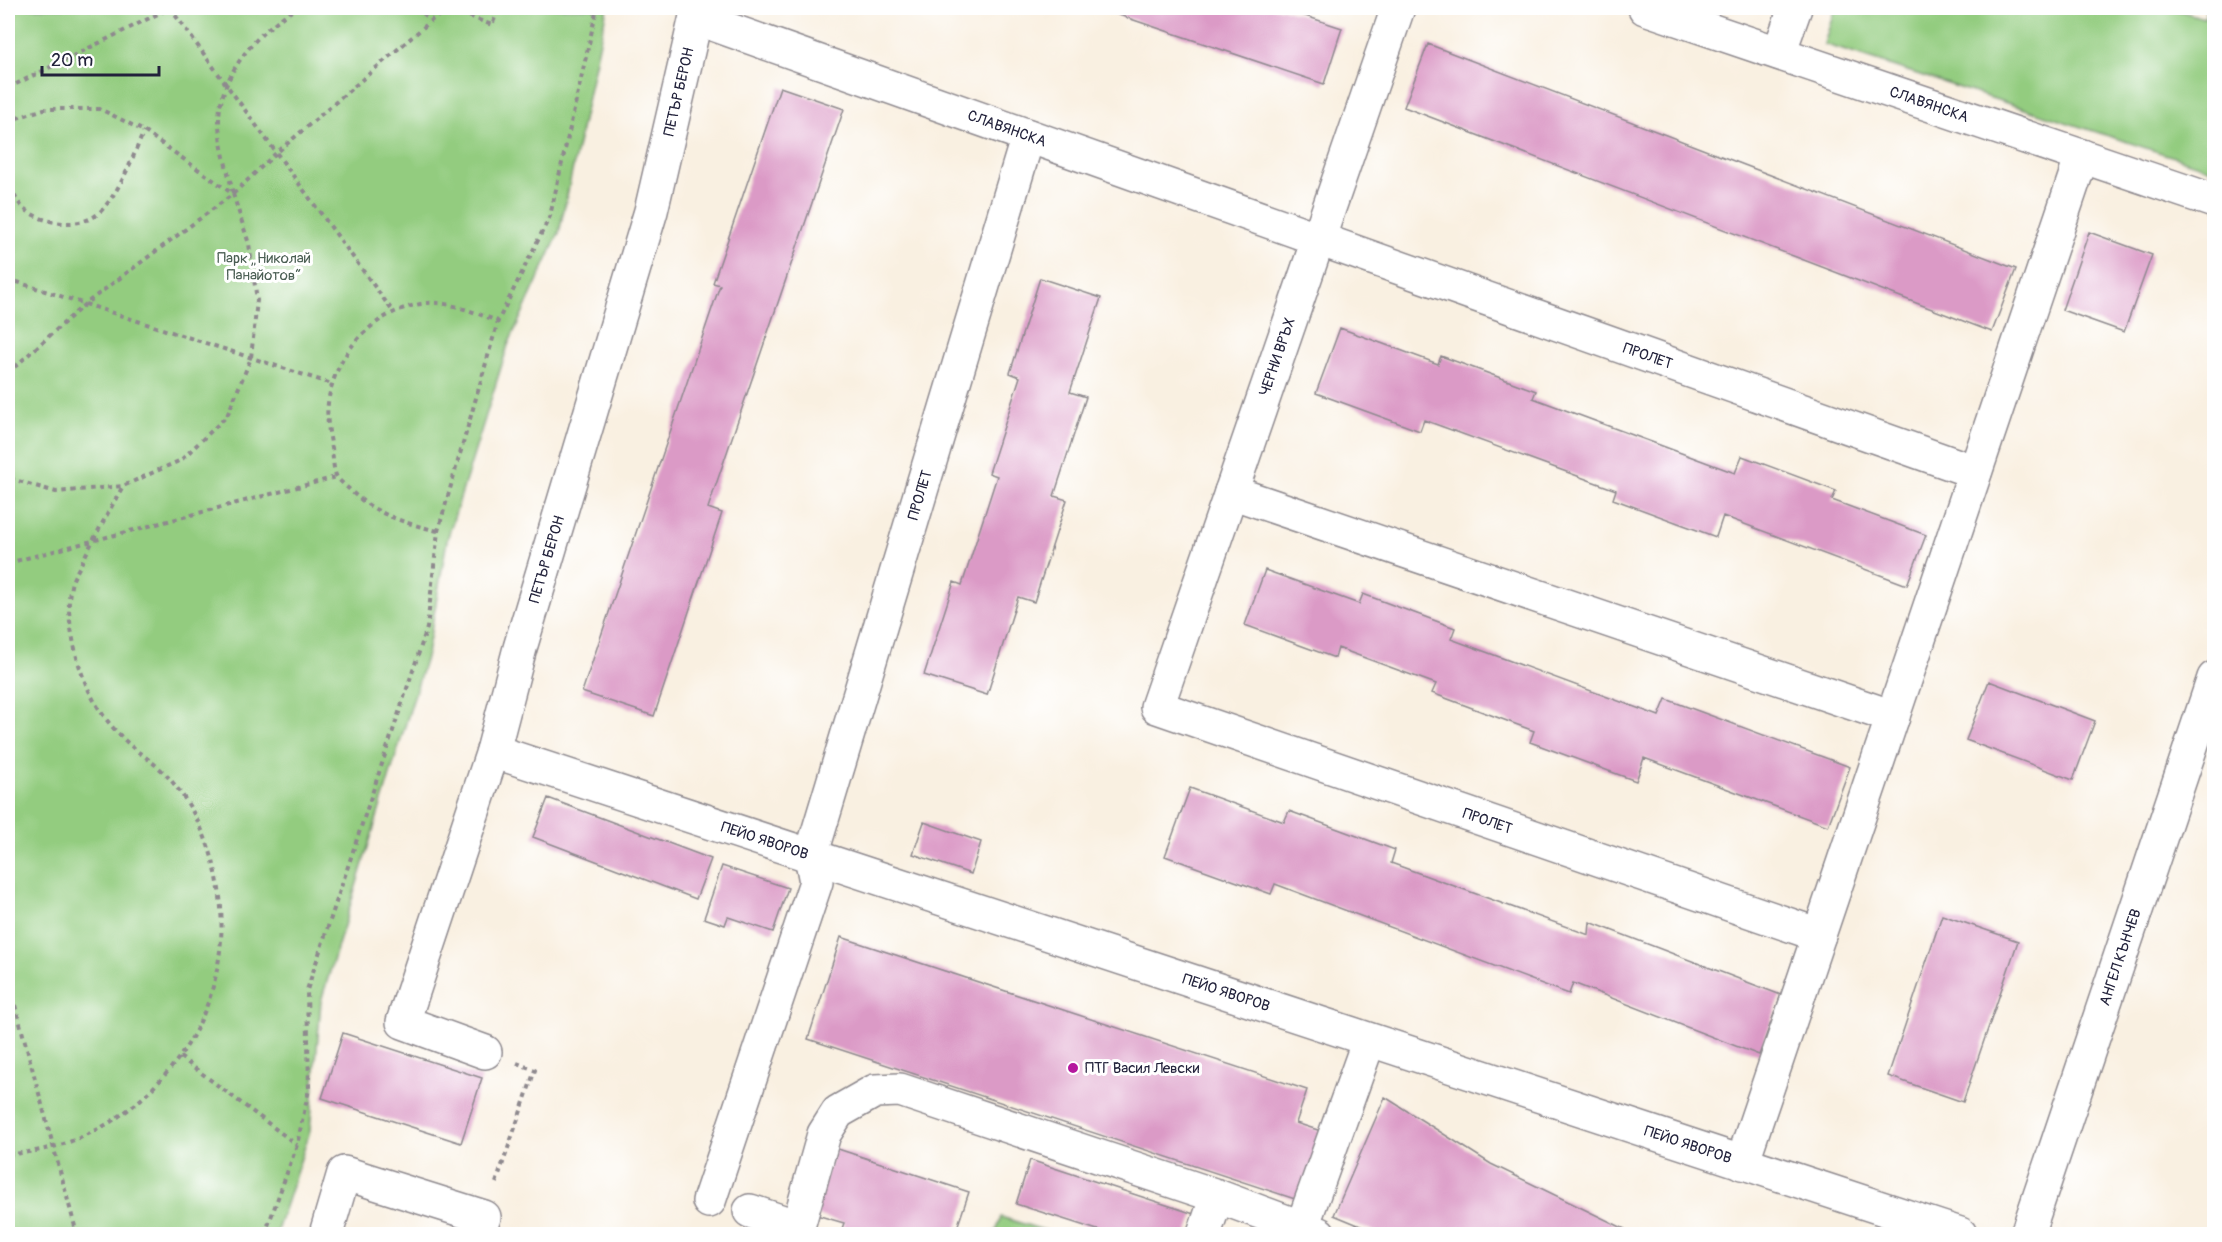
<svg xmlns="http://www.w3.org/2000/svg" width="2222" height="1242" viewBox="0 0 2222 1242" font-family="Pangolin,sans-serif">
  <rect width="100%" height="100%" fill="#fff"/>
  <filter id="ink" filterUnits="userSpaceOnUse"><feTurbulence type="fractalNoise" baseFrequency=".0167" numOctaves="2"/><feDisplacementMap in="SourceGraphic" scale="12" xChannelSelector="R" yChannelSelector="G"/><feConvolveMatrix kernelMatrix="1 2 1 2 8 2 1 2 1" color-interpolation-filters="sRGB"/></filter>
  <filter id="wash" filterUnits="userSpaceOnUse"><feTurbulence type="fractalNoise" baseFrequency=".008" numOctaves="4" result="noise"/><feDisplacementMap in="SourceGraphic" scale="24" xChannelSelector="R" yChannelSelector="G"/><feGaussianBlur stdDeviation="1.35" result="paint"/><feColorMatrix in="noise" values="0 0 0 0 0 0 0 0 0 0 0 0 0 0 0 0 0 1.4 0 .05"/><feComposite in="paint" operator="in"/></filter>
  <g filter="url(#wash)">
    <rect width="100%" height="100%" fill="#f9f0e1"/>
    <path fill="#93cc7f" stroke="#5a775d" stroke-width="1.5" d="M8,8h599l-48,225 -51,112 -61,195 -20,114 -106,347 -11,130 -34,103h-268z
      M1835,8h335l34,10 4,-10h6v162l-390,-126z
      M1001,1217l55,17h-61z"/>
    <g id="blocks">
      <path fill="#db9ac6" d="M1098,8h183l61,20 -18,56z
        M1428,44l588,225 -24,63 -588,-225z
        M780,87l64,22 -136,399 14,5 -68,203 -72,-24 138,-407 -7,-2z
        M2089,232l63,23 -28,77 -62,-22z
        M1040,278l61,20 -31,94 16,5 -32,99 13,4 -33,102 -16,-5 -31,98 -63,-20 30,-93 8,3 35,-109 -8,-3 31,-96 -10,-4z
        M1340,328l98,36 3,-8 95,35 -3,7 202,75 7,-17 94,35 -4,9 94,35 -19,50 -184,-69 -7,21 -103,-38 3,-9 -192,-70 -4,11 -104,-38z
        M1265,570l94,34 4,-10 92,34 -4,11 208,77 7,-17 184,68 -22,59 -184,-68 -8,23 -106,-39 4,-11 -102,-38 4,-9 -98,-36 -3,10 -90,-33z
        M1989,681l106,40 -22,59 -107,-40z
        M1190,788l94,34 5,-11 106,39 -4,13 198,72 1,-13 191,73 -22,60 -186,-72 -4,11 -294,-110 -4,10 -106,-38z
        M548,798l163,61 -15,40 -163,-62z
        M924,822l57,20 -10,32 -58,-20z
        M722,866l66,22 -15,44 -45,-15 -3,8 -21,-7z
        M1942,915l76,26 -55,161 -75,-26z
        M841,937l466,153 -11,33 28,9 -23,69 -493,-162z
        M343,1033l139,45 -21,65 -139,-45z
        M1385,1097l106,67 144,70h-255l-46,-19z
        M835,1148l134,44 -14,42h-115l4,-11 -31,-9z
        M1030,1160l164,54 -7,20h-77l-94,-30z"/>
    </g>
  </g>
  <g filter="url(#ink)">
    <use href="#blocks" fill-opacity="0" stroke="#8e898e" stroke-width="1.5"/>
    <g fill="none" stroke-linecap="round" stroke-linejoin="round">
      <defs>
        <g id="minor">
          <path id="s1" d="M1398,8l-241,699 662,228"/>
          <path id="s2" d="M1645,8l569,193"/>
          <path id="s3" d="M696,18l1279,454"/>
          <path d="M1779,53l16,-45"/>
          <path d="M1231,492l662,225"/>
          <path id="s4" d="M493,751l1467,483"/>
          <path id="s5" d="M485,1052l-82,-30 90,-271 27,-103 131,-437 47,-203"/>
          <path d="M1742,1163l340,-1007"/>
          <path id="s6" d="M709,1201l107,-319 -5,-26 217,-720"/>
          <path d="M750,1211l48,16"/>
          <path d="M1302,1227l67,-187"/>
          <path d="M326,1234l18,-61 140,44 -6,17"/>
          <path d="M796,1234l28,-100 14,-22 37,-21 25,-1 317,106 102,38"/>
          <path d="M1204,1234l13,-38"/>
          <path id="s7" d="M2027,1234l187,-556"/>
        </g>
      </defs>
      <use href="#minor" stroke="#8e898e" stroke-width="36"/>
      <path stroke="#8e898e" stroke-width="4" stroke-dasharray="4.5 4.5" stroke-linecap="butt" d="M170,8l224,305
        M416,8l16,12
        M8,88l162,-80
        M8,121l36,-12h56l44,22 89,63 16,50 8,56 -6,58 -24,58 -46,44 -58,26 -67,6 -48,-14
        M8,178c3,8 6,19 11,25 16,21 62,28 81,9 21,-22 32,-53 44,-81
        M233,193c-5,-22 -14,-49 -14,-72 0,-47 40,-92 78,-113
        M8,279l324,105
        M8,373l77,-69 148,-110 42,-40 157,-134 18,-11 42,16 7,-17
        M438,531c-34,-8 -64,-17 -89,-42 -4,-4 -11,-9 -13,-14 -3,-7 -3,-18 -4,-27 -3,-15 -6,-30 -4,-45 7,-51 47,-94 99,-100 23,-2 50,11 71,18
        M8,563l328,-86
        M8,979l69,255
        M180,1057l117,88
        M8,1154c65,-3 121,-35 162,-85 67,-80 69,-203 4,-285 -11,-14 -23,-23 -37,-33 -33,-27 -53,-60 -62,-102 -4,-19 -9,-43 -4,-63 1,-8 8,-17 11,-24 13,-26 27,-51 41,-76
        M496,1183l39,-113 -18,-7
        M265,1234l32,-89 12,-56 -2,-99 120,-362 11,-97 60,-210 52,-105 47,-208"/>
      <use href="#minor" stroke="#fff" stroke-width="33"/>
    </g>
  </g>
  <circle fill="#b5179e" stroke="#fff" stroke-width="2" cx="1073" cy="1068" r="6"/>
  <g text-anchor="middle" stroke-width="6" stroke-linejoin="round" paint-order="stroke">
    <g font-size="15" fill="#22223b" stroke="#fff">
      <text dy="5" stroke="none"><textPath href="#s5" startOffset="1058">ПЕТЪР БЕРОН</textPath></text>
      <text dy="5" stroke="none"><textPath href="#s2" startOffset="300">СЛАВЯНСКА</textPath></text>
      <text dy="5" stroke="none"><textPath href="#s3" startOffset="330">СЛАВЯНСКА</textPath></text>
      <text dy="5" stroke="none"><textPath href="#s3" startOffset="1010">ПРОЛЕТ</textPath></text>
      <text transform="translate(1277 357) rotate(-71)" y="5">ЧЕРНИ ВРЪХ</text>
      <text dy="5" stroke="none"><textPath href="#s6" startOffset="740">ПРОЛЕТ</textPath></text>
      <text dy="5" stroke="none"><textPath href="#s5" startOffset="572">ПЕТЪР БЕРОН</textPath></text>
      <text dy="5" stroke="none"><textPath href="#s1" startOffset="1089">ПРОЛЕТ</textPath></text>
      <text dy="5" stroke="none"><textPath href="#s4" startOffset="286">ПЕЙО ЯВОРОВ</textPath></text>
      <text dy="5" stroke="none"><textPath href="#s7" startOffset="292">АНГЕЛ КЪНЧЕВ</textPath></text>
      <text dy="5" stroke="none"><textPath href="#s4" startOffset="772">ПЕЙО ЯВОРОВ</textPath></text>
      <text dy="5" stroke="none"><textPath href="#s4" startOffset="1258">ПЕЙО ЯВОРОВ</textPath></text>
    </g>
    <g font-size="15" fill="#4a5e53" stroke="#fff">
      <text x="264" y="263">Парк „Николай<tspan x="264" dy="17">Панайотов“</tspan></text>
    </g>
    <g font-size="15" fill="#22223b" stroke="#fff" text-anchor="start">
      <text x="1085" y="1073">ПТГ Васил Левски</text>
    </g>
  </g>
  <rect width="2222" height="1242" fill="none" stroke="#fff" stroke-width="30"/>
  <path d="M42 66v9h117v-9" fill="none" stroke="#22223b" stroke-width="3"/>
  <text x="51" y="66" font-size="18" fill="#22223b" stroke="#ffffff" stroke-width="4.5" paint-order="stroke">20 m</text>
</svg>
